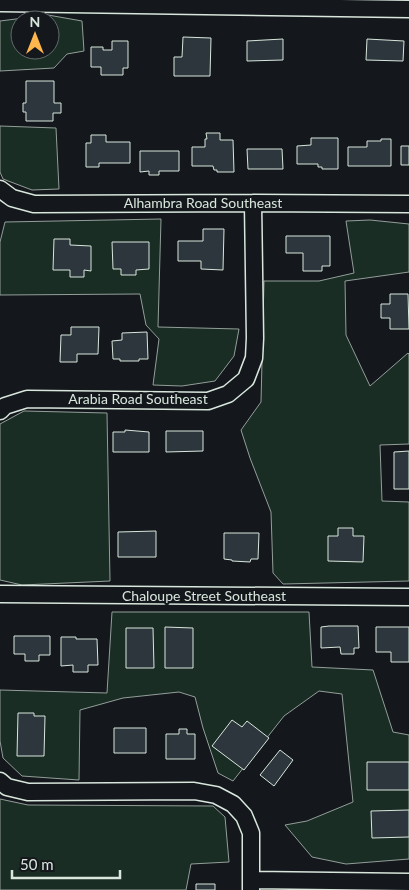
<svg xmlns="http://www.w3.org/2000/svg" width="409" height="890" viewBox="0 0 409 890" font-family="Lato,sans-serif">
  <rect width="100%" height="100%" fill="#14181c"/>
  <path fill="#1a2d24" stroke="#939e99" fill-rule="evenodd" d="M48,15l34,6 2,30 -17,3 -13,14 -54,3v-50zM20,20h30v30h-30z
    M0,126l56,2 3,61 -27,1 -29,-11 -3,-7z
    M161,219l-3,108 81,2 -5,27 -19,25 -33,5 -29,-1 6,-46 -13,-14 -6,-31 -140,1v-53l5,-20z
    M370,220l39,4v48l-64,9 1,54 24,51 38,-33 1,1v90l-29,1 2,56 27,1v79l-126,3 -10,-11 -2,-61 -21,-54 -9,-28 20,-28 3,-121h55l35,-8 -8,-52z
    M24,411l83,2 3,168 -88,4 -22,-5v-156z
    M112,612h197l3,55 61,3 20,62 16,3v124l-63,5 -34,-7 -27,-32 22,-4 46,-19 -11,-108 -23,-3 -35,25 -51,65 -15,-8 -15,-45 -8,-31 -16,-5 -56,6 -43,12 -1,70 -57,-4 -19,-18 -3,-17v-51l107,3z
    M0,799l28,6 185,1 12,11 4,45 -38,2 -5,26h-186z"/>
  <path fill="#2c363c" stroke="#d8e6dc" d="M183,37l28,1 -1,38h-36v-19h8z
    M283,39v21l-36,1v-20z
    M367,39l37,2 -1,20 -37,-1z
    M112,41h16v27h-5v7h-22v-8h-10v-20h12v3h9z
    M26,81h28v22h7v10h-8v8h-27v-9h-3v-9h3z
    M206,133h14v7h13l1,32h-17v-2h-3l-1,-4h-21v-19h13v-8h2z
    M91,135h15v7h24v21h-31v4h-13v-24h5z
    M311,138h27v31h-16v-2h-4v-3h-21v-18l14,-1z
    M381,139h10v27h-43v-19h19v-6h14z
    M401,146h8v19h-8z
    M247,149h35l1,20h-35z
    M140,151h39v20h-20v4h-10v-4l-9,1z
    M203,229h21l-1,41 -22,-1v-8h-23v-20h25z
    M286,236h44v30h-8v5h-19v-18h-17z
    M54,239h16v6l21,1v25l-7,-1v7h-14v-7h-17z
    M112,242h37v27l-13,1v5h-15v-6h-8z
    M390,294h18l1,35h-19v-11h-9v-14h9z
    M71,327h28l-1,27h-21v8h-17l1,-27h10z
    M147,332l1,27h-9v2h-19v-2h-7l-1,-18 10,-1v-7z
    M125,430l24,2v20h-36v-20h12z
    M166,431h37v20l-37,1z
    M409,451v38h-15v-37z
    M338,528h15v8h11l-1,26 -35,-1v-25h10z
    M156,531v26h-38v-25z
    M224,533h35l-1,26h-7l-1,3 -18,-1v-1l-8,-1z
    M329,626h29l1,22h-5v6h-13l-1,-7 -19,1v-21z
    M165,627l28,1v40h-28z
    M376,627h33v35h-18v-10h-15z
    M126,628h27l1,40h-28z
    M14,636h36v19h-11v6h-14v-7h-11z
    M61,637h15v2h21l1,26h-10v7h-15v-7l-12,1z
    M18,713h16v3h11l-1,40h-27z
    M232,720l10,7 5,-6 22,17 -25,32 -32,-24z
    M114,728h32v25h-32z
    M179,729h8v5h8v25h-29v-25h13z
    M280,750l13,10 -19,26 -14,-11z
    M367,762h42v28h-42z
    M409,810v27l-37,1 -1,-27z
    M196,884h19v6h-19z"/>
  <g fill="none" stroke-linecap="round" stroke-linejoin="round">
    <defs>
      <path id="minor" d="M0,3l409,6
        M0,189l12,9 22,6 219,-1 156,1
        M0,411l5,-5 22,-7 181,2 20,-7 18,-15 8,-21 1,-20 -2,-135
        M0,594l409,3
        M0,781l7,6 21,5 166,-1 22,4 17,9 11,12 7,17v57
        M251,880l158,2"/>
    </defs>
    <use href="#minor" stroke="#d8e6dc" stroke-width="19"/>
    <use href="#minor" stroke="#14181c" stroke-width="16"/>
  </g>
  <g text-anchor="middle" stroke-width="4" stroke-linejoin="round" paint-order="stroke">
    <g font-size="14" fill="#d8e6dc" stroke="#14181c">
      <text x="203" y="208">Alhambra Road Southeast</text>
      <text x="138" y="404">Arabia Road Southeast</text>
      <text x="204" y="601">Chaloupe Street Southeast</text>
    </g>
  </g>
  <g transform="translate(35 35)"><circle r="24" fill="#14181c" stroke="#626a69"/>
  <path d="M0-4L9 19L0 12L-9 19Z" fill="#ffb74d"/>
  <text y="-8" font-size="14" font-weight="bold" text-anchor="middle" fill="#d8e6dc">N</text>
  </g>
  <path d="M12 870v8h108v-8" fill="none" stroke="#d8e6dc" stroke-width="2.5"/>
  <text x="20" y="870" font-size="15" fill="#d8e6dc" stroke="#14181c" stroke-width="4" paint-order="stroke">50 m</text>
</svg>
